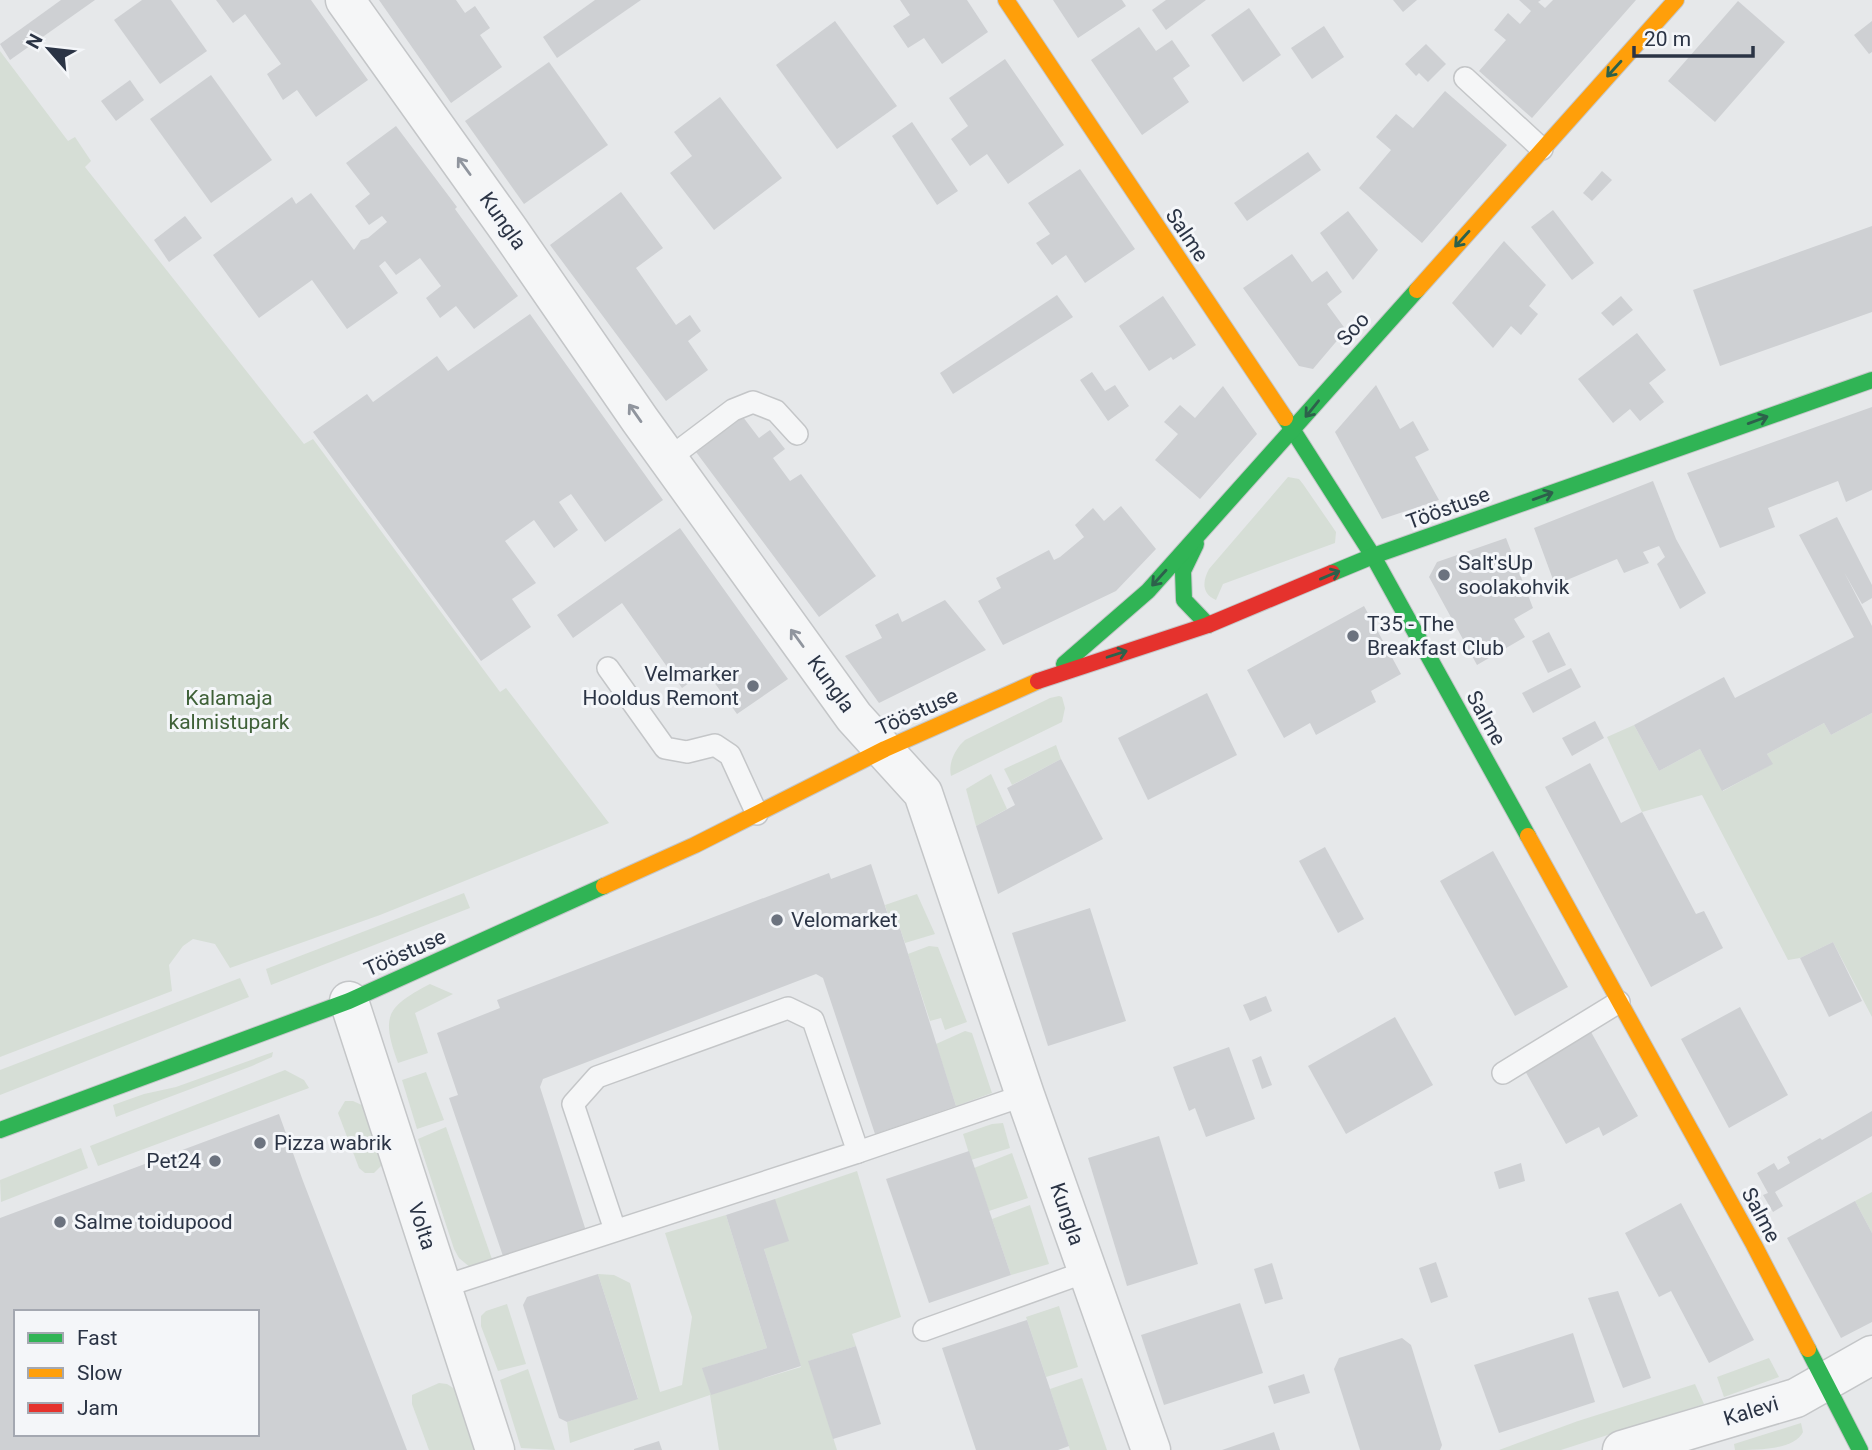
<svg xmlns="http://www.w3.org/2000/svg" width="1872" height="1450" viewBox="0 0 1872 1450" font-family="Roboto,sans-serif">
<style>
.green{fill:#d6ded6}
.building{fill:#ced0d3;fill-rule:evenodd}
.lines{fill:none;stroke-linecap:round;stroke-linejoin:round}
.lane-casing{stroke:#c4c6c8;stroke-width:24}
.street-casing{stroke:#c4c6c8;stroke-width:41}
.fast-casing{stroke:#c4c6c8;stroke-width:18}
.slow-casing{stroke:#c4c6c8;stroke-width:18}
.jam-casing{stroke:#c4c6c8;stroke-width:18}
.lane{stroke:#f5f6f7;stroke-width:21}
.street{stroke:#f5f6f7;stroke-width:38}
.fast{stroke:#30b455;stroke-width:16}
.slow{stroke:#ff9f0a;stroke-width:16}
.jam{stroke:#e5322d;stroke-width:16}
.oneway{stroke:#2d614b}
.oneway2{stroke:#90959e}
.poi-dot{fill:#6c737f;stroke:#f4f6f9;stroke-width:2.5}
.labels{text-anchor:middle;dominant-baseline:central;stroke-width:6;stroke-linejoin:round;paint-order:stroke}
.street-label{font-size:21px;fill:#2b3445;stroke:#f4f6f9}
.poi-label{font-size:21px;fill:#2b3445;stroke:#f4f6f9;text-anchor:start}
.park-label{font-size:21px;fill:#3f6138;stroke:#f4f6f9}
</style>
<rect width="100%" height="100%" fill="#e6e8ea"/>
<!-- green -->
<g class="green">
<path d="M 0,51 L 68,141 L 75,137 L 91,161 L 85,167 L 304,444 L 313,439 L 500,692 L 506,688 L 609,823 L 380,915 L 230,968 L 215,944 L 193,939 L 183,946 L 169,965 L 172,991 L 0,1057 Z"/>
<path d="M 1288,477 L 1299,479 L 1303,484 L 1336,532 L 1335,543 L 1223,584 L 1216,600 C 1202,594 1202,582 1209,569 Z"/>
<path d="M 1059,696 L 1062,697 L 1065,708 L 1062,722 L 951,776 C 948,763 955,749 965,740 L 1050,698 Z"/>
<path d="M 1872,713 L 1872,1017 L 1833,942 L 1800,958 L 1788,960 L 1702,795 L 1642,812 L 1607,737 L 1634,725 L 1659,771 L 1700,749 L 1723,791 L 1772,764 L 1767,754 L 1824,723 L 1831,735 Z"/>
<path d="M 1056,745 L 1061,759 L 1012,785 L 1004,769 Z"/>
<path d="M 991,774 L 1007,809 L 976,826 L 966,789 Z"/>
<path d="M 464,893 L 470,908 L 271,985 L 266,969 Z"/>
<path d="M 917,894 L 935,934 L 905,943 L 899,925 L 892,927 L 885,905 Z"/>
<path d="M 929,946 L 938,947 L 967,1022 L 945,1030 L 941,1018 L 930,1021 L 908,954 Z"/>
<path d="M 240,978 L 249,997 L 0,1095 L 0,1070 Z"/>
<path d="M 430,984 L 453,994 L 415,1013 L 428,1053 L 398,1063 C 381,1016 386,1007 430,984 Z"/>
<path d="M 965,1031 L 972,1033 L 992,1093 L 956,1106 L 936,1044 Z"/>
<path d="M 273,1052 L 272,1057 L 252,1066 L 116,1117 L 113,1105 L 144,1094 L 176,1087 Z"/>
<path d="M 285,1070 L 304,1080 L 309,1088 L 98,1166 L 90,1146 Z"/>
<path d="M 426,1072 L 444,1120 L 417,1129 L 402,1080 Z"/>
<path d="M 345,1101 L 353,1101 L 364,1106 L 381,1159 L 382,1165 L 374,1173 L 365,1173 L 359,1168 L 338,1113 Z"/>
<path d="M 1003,1123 L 1010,1148 L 971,1160 L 963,1134 L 992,1124 Z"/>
<path d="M 446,1127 L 493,1262 L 471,1268 L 459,1258 L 454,1249 L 418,1139 Z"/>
<path d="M 81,1148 L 88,1168 L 1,1202 L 0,1180 Z"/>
<path d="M 1012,1153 L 1028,1198 L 989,1211 L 974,1168 Z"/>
<path d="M 857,1171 L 901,1317 L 852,1334 L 856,1346 L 809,1361 L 837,1450 L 719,1450 L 710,1395 L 570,1443 L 567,1422 L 638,1398 L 598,1274 L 614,1275 L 630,1283 L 660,1392 L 682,1385 L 692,1317 L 665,1233 L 726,1215 L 767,1348 L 703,1368 L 711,1394 L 801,1367 L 764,1249 L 775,1199 Z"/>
<path d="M 1872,1192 L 1872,1233 L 1855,1201 Z"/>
<path d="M 1030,1205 L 1049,1264 L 1011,1275 L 992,1219 Z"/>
<path d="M 507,1304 L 526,1364 L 498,1371 L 481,1326 L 481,1316 L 486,1311 Z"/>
<path d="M 1059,1306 L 1078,1367 L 1046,1377 L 1026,1317 Z"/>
<path d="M 1769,1358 L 1779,1377 L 1724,1397 L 1717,1377 Z"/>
<path d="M 528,1369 L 555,1450 L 521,1448 L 500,1380 Z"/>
<path d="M 1082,1378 L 1107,1450 L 1070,1450 L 1050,1389 Z"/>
<path d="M 439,1383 L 447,1384 L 458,1391 L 477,1450 L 429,1450 L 412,1404 L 412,1395 Z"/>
<path d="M 1695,1384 L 1704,1404 L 1561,1450 L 1499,1450 L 1578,1421 Z"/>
<path d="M 1801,1423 L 1803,1432 C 1795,1450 1755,1450 1735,1450 L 1734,1444 Z"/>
</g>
<!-- building -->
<g class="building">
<path d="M 61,0 L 95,0 L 10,60 L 0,44 Z"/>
<path d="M 142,0 L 171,0 L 207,51 L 160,84 L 114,20 Z"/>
<path d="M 216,0 L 311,0 L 368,80 L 316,117 L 297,90 L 283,100 L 267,74 L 281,64 L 245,14 L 233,23 Z"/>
<path d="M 379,0 L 456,0 L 465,13 L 475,6 L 490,28 L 480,35 L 502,67 L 451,103 Z"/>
<path d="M 595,0 L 641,0 L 557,58 L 543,37 Z"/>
<path d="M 900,0 L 967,0 L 988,32 L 942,64 L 924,38 L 908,48 L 893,26 L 910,15 Z"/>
<path d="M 1053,0 L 1122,0 L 1126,6 L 1078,38 Z"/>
<path d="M 1166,0 L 1206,0 L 1166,30 L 1152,10 Z"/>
<path d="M 1393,0 L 1417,0 L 1403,12 Z"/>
<path d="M 1519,0 L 1541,0 L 1538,2 L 1545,8 L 1553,0 L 1636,0 L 1532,118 L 1479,71 L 1506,40 L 1494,30 L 1508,13 L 1520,24 L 1531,11 Z"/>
<path d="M 1738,1 L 1785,42 L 1715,122 L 1668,81 Z"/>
<path d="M 1249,8 L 1281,55 L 1243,82 L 1211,35 Z"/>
<path d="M 835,21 L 897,106 L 837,149 L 776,65 Z"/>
<path d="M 1872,21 L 1872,52 L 1869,54 L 1854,35 Z"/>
<path d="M 1324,26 L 1344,57 L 1312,79 L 1291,48 Z"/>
<path d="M 1139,27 L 1156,51 L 1172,40 L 1190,66 L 1173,78 L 1189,102 L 1142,135 L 1091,60 Z"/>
<path d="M 1426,44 L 1446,64 L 1428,82 L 1419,73 L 1416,76 L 1405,64 Z"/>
<path d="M 1005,59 L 1064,145 L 1008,184 L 987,154 L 970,166 L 951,139 L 968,126 L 949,98 Z"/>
<path d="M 549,62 L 608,145 L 524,204 L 465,121 Z"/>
<path d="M 211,75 L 272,160 L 211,203 L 150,119 Z"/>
<path d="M 130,80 L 144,100 L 116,121 L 101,101 Z"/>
<path d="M 1445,91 L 1507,145 L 1422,243 L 1359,188 L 1391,150 L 1376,137 L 1396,114 L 1413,128 Z"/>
<path d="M 720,97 L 782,178 L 714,230 L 670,173 L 692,156 L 674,132 Z"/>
<path d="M 912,122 L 958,191 L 937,205 L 892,136 Z"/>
<path d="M 396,126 L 457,207 L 455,209 L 518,296 L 474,329 L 456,306 L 440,318 L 426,298 L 441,286 L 420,258 L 396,275 L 385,261 L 379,266 L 398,293 L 347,329 L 312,280 L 259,318 L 213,255 L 292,197 L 296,204 L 311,193 L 354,250 L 361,240 L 368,238 L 387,222 L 382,216 L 369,225 L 355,206 L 370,194 L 346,163 Z"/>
<path d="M 1308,152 L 1321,170 L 1247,221 L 1234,203 Z"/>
<path d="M 1080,169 L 1135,249 L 1085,283 L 1066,255 L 1052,265 L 1036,243 L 1050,234 L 1028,203 Z"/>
<path d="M 1602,171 L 1612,180 L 1592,201 L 1583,193 Z"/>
<path d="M 621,192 L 663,248 L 636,268 L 676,325 L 690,315 L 701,331 L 688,341 L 708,370 L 666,401 L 550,245 Z"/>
<path d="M 1553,210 L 1594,263 L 1572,280 L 1531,227 Z"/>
<path d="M 1348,211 L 1378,250 L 1353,280 L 1320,233 Z"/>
<path d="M 185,216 L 202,238 L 169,262 L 154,240 Z"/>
<path d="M 1872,226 L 1872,312 L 1720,366 L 1693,290 Z"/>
<path d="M 1504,241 L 1546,285 L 1529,306 L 1538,314 L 1521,335 L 1511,326 L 1493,348 L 1452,303 Z"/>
<path d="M 1292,254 L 1312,282 L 1327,271 L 1342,292 L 1327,304 L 1346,330 L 1313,369 L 1299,366 L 1243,288 Z"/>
<path d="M 1057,295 L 1073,317 L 953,394 L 940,373 Z"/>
<path d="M 1163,296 L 1196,345 L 1173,360 L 1171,357 L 1149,371 L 1119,326 Z"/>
<path d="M 1621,296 L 1633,310 L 1613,326 L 1601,313 Z"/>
<path d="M 530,314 L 663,500 L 605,542 L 571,494 L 559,502 L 578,530 L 554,548 L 534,520 L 505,541 L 536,583 L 512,599 L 531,627 L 481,661 L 313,432 L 367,394 L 373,402 L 437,356 L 448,371 Z"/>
<path d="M 1637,333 L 1666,370 L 1649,383 L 1664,402 L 1640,421 L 1630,409 L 1613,423 L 1578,379 Z"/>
<path d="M 1092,372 L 1105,391 L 1115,385 L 1129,406 L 1108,421 L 1080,380 Z"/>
<path d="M 1376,385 L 1400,429 L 1413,421 L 1429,450 L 1415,457 L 1439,500 L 1382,519 L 1335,432 Z"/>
<path d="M 1223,386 L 1257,434 L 1200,499 L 1155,460 L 1178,434 L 1164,422 L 1180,405 L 1195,418 Z"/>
<path d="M 1872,407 L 1872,490 L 1846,502 L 1838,481 L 1768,508 L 1775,527 L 1720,548 L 1687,473 Z"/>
<path d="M 743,417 L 759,438 L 770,430 L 785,449 L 773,458 L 790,481 L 801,474 L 876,576 L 819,617 L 696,452 Z"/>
<path d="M 1653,481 L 1676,539 L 1706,593 L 1680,609 L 1657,564 L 1665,557 L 1659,546 L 1643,552 L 1649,563 L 1624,573 L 1617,559 L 1555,585 L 1534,528 Z"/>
<path d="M 1121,506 L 1156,549 L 1116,591 L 1003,645 L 978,601 L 1001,588 L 996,578 L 1049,550 L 1054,560 L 1060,557 L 1084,537 L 1075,525 L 1093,508 L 1104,521 Z"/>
<path d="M 1837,517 L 1872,585 L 1872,598 L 1862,604 L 1844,572 L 1872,626 L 1872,713 L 1831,735 L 1824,723 L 1767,754 L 1773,764 L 1722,791 L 1700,749 L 1659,771 L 1634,725 L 1724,677 L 1735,698 L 1854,637 L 1799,535 Z"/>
<path d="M 680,528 L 788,679 L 737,714 L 706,671 L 682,688 L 622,603 L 573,638 L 557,615 Z"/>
<path d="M 1506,538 L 1533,608 L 1514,619 L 1525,637 L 1477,665 L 1429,577 L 1437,562 Z"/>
<path d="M 945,600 L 986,650 L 879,703 L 845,656 L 882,638 L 875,625 L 898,613 L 902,622 Z"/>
<path d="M 1364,606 L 1401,674 L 1371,691 L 1376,702 L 1316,735 L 1310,723 L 1284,738 L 1247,670 Z"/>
<path d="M 1549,632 L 1566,665 L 1548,673 L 1532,641 Z"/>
<path d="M 1571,668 L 1581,687 L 1533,713 L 1522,693 Z"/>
<path d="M 1207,693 L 1237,755 L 1148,800 L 1118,738 Z"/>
<path d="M 1595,721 L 1604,738 L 1572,756 L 1562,738 Z"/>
<path d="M 1061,759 L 1103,839 L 998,894 L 976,826 L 1015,805 L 1007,788 Z"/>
<path d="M 1590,763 L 1621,823 L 1642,812 L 1696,914 L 1704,911 L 1723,948 L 1651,987 L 1545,787 Z"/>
<path d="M 1325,847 L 1364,919 L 1338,933 L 1299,861 Z"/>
<path d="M 1493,851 L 1568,987 L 1515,1016 L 1440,881 Z"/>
<path d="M 871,864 L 892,927 L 899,925 L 956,1106 L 875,1134 L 823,978 L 816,974 L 543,1079 L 540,1087 L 586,1231 L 504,1259 L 449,1098 L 458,1095 L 437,1033 L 500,1008 L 497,1000 L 829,873 L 831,879 Z"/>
<path d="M 1090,908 L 1126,1021 L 1048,1046 L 1012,933 Z"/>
<path d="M 1833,942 L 1862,1001 L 1829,1017 L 1800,958 Z"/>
<path d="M 1266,996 L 1272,1011 L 1250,1021 L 1243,1005 Z"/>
<path d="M 1740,1007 L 1788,1095 L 1729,1128 L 1681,1039 Z"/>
<path d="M 1395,1017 L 1433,1085 L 1346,1134 L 1308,1066 Z"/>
<path d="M 1591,1032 L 1638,1116 L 1603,1136 L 1599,1127 L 1566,1144 L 1524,1069 Z"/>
<path d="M 1229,1047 L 1255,1119 L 1206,1137 L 1195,1108 L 1189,1111 L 1173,1067 Z"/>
<path d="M 1261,1056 L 1272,1085 L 1262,1089 L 1252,1060 Z"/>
<path d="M 1872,1111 L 1872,1136 L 1775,1192 L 1783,1206 L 1773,1212 L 1763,1195 L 1768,1193 L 1757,1173 L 1774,1163 L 1778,1170 L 1790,1163 L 1787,1157 L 1820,1138 L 1822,1140 Z"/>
<path d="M 279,1114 L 303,1181 L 407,1450 L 0,1450 L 0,1218 ZM 16,1312 L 257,1312 L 257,1434 L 16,1434 Z"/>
<path d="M 1159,1136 L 1198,1264 L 1127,1286 L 1088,1158 Z"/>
<path d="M 969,1151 L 1011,1275 L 929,1303 L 886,1179 Z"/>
<path d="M 1521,1163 L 1525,1181 L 1499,1189 L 1494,1172 Z"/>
<path d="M 775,1199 L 789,1241 L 764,1249 L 801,1366 L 711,1395 L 702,1368 L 767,1348 L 726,1215 Z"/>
<path d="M 1855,1201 L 1872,1233 L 1872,1322 L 1841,1338 L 1787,1238 Z"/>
<path d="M 1681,1203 L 1754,1340 L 1709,1363 L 1671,1291 L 1659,1297 L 1625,1233 Z"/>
<path d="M 1436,1262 L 1448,1297 L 1431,1303 L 1419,1268 Z"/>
<path d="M 1272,1263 L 1283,1299 L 1265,1304 L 1254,1269 Z"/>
<path d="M 598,1274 L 638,1399 L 567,1422 L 559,1418 L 523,1305 L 527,1297 Z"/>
<path d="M 1618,1291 L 1651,1378 L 1623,1388 L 1588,1298 Z"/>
<path d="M 1240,1303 L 1263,1373 L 1164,1405 L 1141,1335 Z"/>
<path d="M 1027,1320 L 1069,1446 L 1058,1450 L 976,1450 L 942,1348 Z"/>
<path d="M 1573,1333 L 1595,1402 L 1499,1433 L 1474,1365 Z"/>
<path d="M 1402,1338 L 1411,1345 L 1442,1445 L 1440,1450 L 1360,1450 L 1334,1369 L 1339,1358 Z"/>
<path d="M 856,1346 L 881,1424 L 833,1439 L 808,1361 Z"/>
<path d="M 1304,1374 L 1310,1393 L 1274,1404 L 1268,1386 Z"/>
<path d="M 1274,1432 L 1280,1450 L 1222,1450 Z"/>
<path d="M 659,1441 L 662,1450 L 634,1450 L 634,1449 Z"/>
</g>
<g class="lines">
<!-- lane casing -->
<g class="lane-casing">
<g id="lane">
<path d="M 1465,78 L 1542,149"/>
<path d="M 668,459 L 733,410 L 753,402 L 776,411 L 797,434"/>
<path d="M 608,668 L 665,748 L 687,752 L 715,745 L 730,755 L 757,814"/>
<path d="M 1503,1073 L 1619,1002"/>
<path d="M 858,1152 L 1025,1095"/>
<path d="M 442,1287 L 858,1152 L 813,1020 L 788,1008 L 597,1077 L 573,1104 L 615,1230"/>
<path d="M 924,1330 L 1088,1271"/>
</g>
</g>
<!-- street casing -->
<g class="street-casing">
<g id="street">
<path d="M 345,0 L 509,230 L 640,420 L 854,717 L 923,793 L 1025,1095 L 1151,1450"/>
<path d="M 349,1001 L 495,1450"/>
<path d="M 1622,1450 L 1796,1398 L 1872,1355"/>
</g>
</g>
<!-- fast casing -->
<g class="fast-casing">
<g id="fast">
<path d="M 1285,418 L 1373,556 L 1528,836"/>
<path d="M 1196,544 L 1183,571 L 1184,600 L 1208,625"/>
<path d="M 1332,573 L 1373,556 L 1872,380"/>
<path d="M 1064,664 L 1148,591 L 1417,290"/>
<path d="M 0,1130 L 349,1001 L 604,886"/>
<path d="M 1808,1349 L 1860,1450"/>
</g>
</g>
<!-- slow casing -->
<g class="slow-casing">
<g id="slow">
<path d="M 1006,0 L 1285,418"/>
<path d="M 1417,290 L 1676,0"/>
<path d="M 1528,836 L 1754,1245 L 1808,1349"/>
<path d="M 604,886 L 695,845 L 885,749 L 1038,681"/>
</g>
</g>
<!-- jam casing -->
<g class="jam-casing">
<path id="jam" d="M 1038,681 L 1208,625 L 1332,573"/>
</g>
<!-- lane -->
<use href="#lane" class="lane"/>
<!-- street -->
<use href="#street" class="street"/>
<!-- fast -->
<use href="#fast" class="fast"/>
<!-- slow -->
<use href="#slow" class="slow"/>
<!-- jam -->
<use href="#jam" class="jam"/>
</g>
<!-- one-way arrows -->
<defs><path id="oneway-shaft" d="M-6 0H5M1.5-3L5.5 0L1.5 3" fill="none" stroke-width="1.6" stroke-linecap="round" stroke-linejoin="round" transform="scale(1.75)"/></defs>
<g class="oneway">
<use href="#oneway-shaft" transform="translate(1614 69) rotate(132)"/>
<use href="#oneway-shaft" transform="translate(1462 239) rotate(132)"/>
<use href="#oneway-shaft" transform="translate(1312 409) rotate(129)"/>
<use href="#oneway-shaft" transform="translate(1758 420) rotate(-20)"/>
<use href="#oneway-shaft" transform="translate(1543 496) rotate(-20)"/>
<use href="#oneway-shaft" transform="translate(1330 575) rotate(-23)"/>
<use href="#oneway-shaft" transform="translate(1159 578) rotate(132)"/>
<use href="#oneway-shaft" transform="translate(1117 654) rotate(-18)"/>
</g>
<g class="oneway2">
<use href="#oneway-shaft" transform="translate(464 166) rotate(-126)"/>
<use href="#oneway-shaft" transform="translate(635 413) rotate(-125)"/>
<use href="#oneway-shaft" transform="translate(797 638) rotate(-126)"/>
</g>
<!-- markers -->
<g class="poi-dot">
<circle cx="1444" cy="575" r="7"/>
<circle cx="1353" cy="636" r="7"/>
<circle cx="753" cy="686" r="7"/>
<circle cx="777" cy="920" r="7"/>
<circle cx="260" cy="1143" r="7"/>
<circle cx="215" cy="1161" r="7"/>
<circle cx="60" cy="1222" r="7"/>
</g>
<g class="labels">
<!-- street labels -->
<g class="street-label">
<text transform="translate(503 221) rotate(55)">Kungla</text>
<text transform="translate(1187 235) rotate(56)">Salme</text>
<text transform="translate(1353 329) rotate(-48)">Soo</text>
<text transform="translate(1448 508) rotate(-20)">Tööstuse</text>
<text transform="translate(831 684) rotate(54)">Kungla</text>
<text transform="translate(917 712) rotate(-24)">Tööstuse</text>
<text transform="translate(1486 718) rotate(61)">Salme</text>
<text transform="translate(405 953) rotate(-24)">Tööstuse</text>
<text transform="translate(1067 1214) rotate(71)">Kungla</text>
<text transform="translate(1761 1215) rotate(62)">Salme</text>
<text transform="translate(422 1226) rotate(72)">Volta</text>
<text transform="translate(1751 1411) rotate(-17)">Kalevi</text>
</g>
<!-- poi labels -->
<g class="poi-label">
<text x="1458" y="563">Salt'sUp<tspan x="1458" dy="24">soolakohvik</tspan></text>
<text x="1367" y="624">T35 - The<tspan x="1367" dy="24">Breakfast Club</tspan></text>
<text x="739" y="674" text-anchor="end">Velmarker<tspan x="739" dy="24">Hooldus Remont</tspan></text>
<text x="791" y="920">Velomarket</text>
<text x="274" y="1143">Pizza wabrik</text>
<text x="201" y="1161" text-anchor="end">Pet24</text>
<text x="74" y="1222">Salme toidupood</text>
</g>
<!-- park labels -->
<g class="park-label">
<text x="229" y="698">Kalamaja<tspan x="229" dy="24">kalmistupark</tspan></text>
</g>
</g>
<!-- legend -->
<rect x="14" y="1310" width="245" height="126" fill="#f4f6f9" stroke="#a4a8b1" stroke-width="2"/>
<rect x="28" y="1333" width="35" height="10" fill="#30b455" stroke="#a4a8b1" stroke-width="2"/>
<text x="77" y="1345" font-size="21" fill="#2b3445">Fast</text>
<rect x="28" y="1368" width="35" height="10" fill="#ff9f0a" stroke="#a4a8b1" stroke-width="2"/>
<text x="77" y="1380" font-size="21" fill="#2b3445">Slow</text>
<rect x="28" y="1403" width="35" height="10" fill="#e5322d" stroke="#a4a8b1" stroke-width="2"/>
<text x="77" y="1415" font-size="21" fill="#2b3445">Jam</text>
<!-- north arrow -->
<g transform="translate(49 49) rotate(298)" stroke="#f4f6f9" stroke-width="5" paint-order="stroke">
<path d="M0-5L12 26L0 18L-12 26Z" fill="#2b3445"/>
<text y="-10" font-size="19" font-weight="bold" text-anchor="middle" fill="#2b3445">N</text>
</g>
<!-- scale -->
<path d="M1634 46v10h119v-10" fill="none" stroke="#2b3445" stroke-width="3.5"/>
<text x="1644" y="46" font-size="21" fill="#2b3445" stroke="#f4f6f9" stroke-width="5" paint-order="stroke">20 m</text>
</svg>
